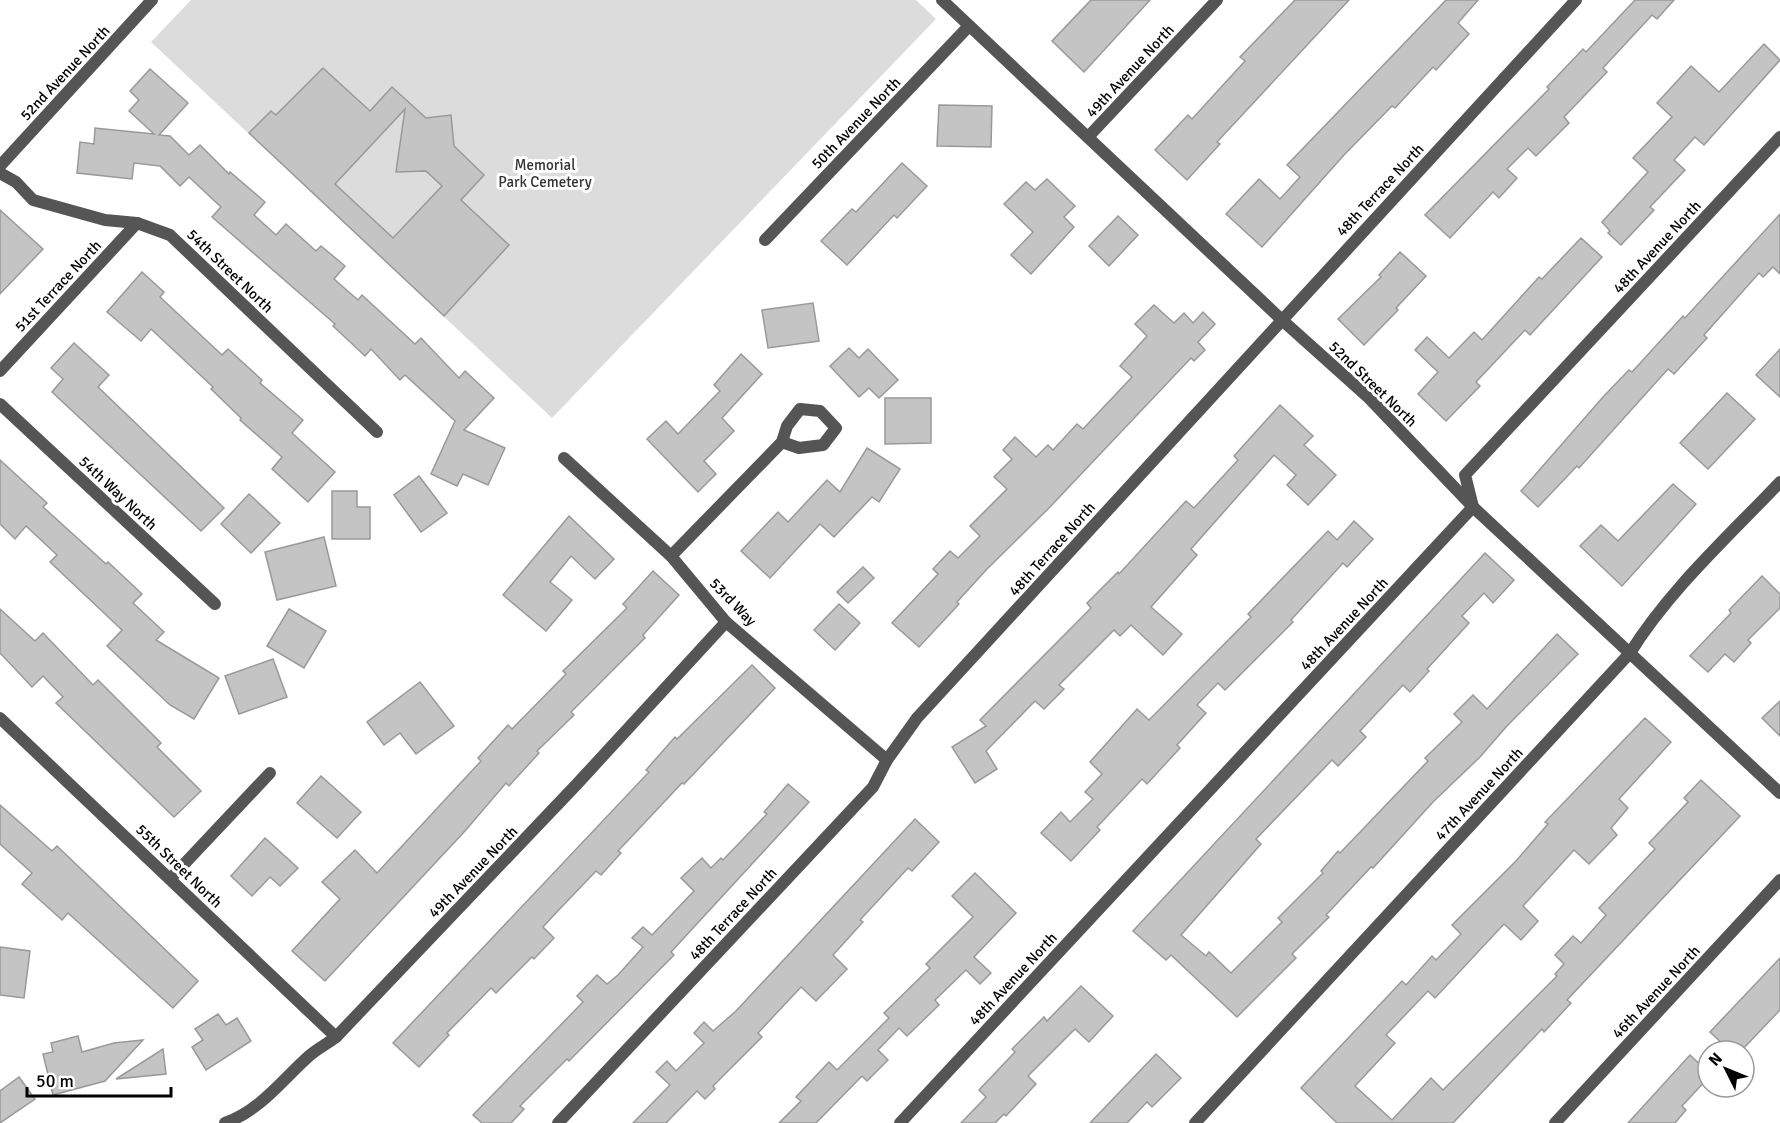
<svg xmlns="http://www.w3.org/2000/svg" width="1780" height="1123" viewBox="0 0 1780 1123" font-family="Signika,sans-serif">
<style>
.green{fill:#dcdcdc}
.building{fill:#c4c4c4;stroke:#999;stroke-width:1.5;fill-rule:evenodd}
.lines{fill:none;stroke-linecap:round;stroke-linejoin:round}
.minor{stroke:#555;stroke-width:12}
.tertiary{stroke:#555;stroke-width:12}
.labels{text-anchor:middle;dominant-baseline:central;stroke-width:6;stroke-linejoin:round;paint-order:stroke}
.street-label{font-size:15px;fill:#000;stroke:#fff}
.park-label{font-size:15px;fill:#333;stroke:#fff}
</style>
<rect width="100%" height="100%" fill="#fff"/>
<!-- green -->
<path class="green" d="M 191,0 L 916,0 L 936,19 L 552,418 L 151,42 Z"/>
<!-- building -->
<g class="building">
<path d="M 1091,0 L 1150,0 L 1084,72 L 1052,41 Z"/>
<path d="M 1295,0 L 1349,0 L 1217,142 L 1220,144 L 1187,180 L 1155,150 L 1188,115 L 1192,119 L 1245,61 L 1240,57 Z"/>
<path d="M 1446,0 L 1478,0 L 1458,23 L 1469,34 L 1436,70 L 1433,67 L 1395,108 L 1392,106 L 1344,155 L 1262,247 L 1226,214 L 1259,179 L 1280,199 L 1300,177 L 1287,165 Z"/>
<path d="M 1635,0 L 1674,0 L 1657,19 L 1652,15 L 1603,68 L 1607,72 L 1564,117 L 1569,123 L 1536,156 L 1528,148 L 1507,169 L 1517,178 L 1499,198 L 1493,192 L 1450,238 L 1425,215 L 1549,89 L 1547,87 L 1583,49 L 1586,52 Z"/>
<path d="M 1764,44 L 1780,60 L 1704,145 L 1695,137 L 1674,160 L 1685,170 L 1650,207 L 1654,210 L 1621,245 L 1608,233 L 1610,231 L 1602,222 L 1648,172 L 1633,158 L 1672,117 L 1657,103 L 1691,66 L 1719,92 Z"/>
<path d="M 323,68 L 370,111 L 392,87 L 426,118 L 451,115 L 454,146 L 484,175 L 461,200 L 509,245 L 444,316 L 249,133 L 271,111 L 276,115 ZM 405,109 L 396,172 L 426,171 L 442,186 L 393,238 L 335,184 Z"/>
<path d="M 150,69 L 188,103 L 159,135 L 170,136 L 189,155 L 200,145 L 229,174 L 230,172 L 265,202 L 254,215 L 276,235 L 286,224 L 316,251 L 321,246 L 345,266 L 334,279 L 358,300 L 362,295 L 415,344 L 421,338 L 459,378 L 465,371 L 494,398 L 464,430 L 505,448 L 488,485 L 463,474 L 457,486 L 431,474 L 455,421 L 405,375 L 400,380 L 371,349 L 365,356 L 333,326 L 335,324 L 212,217 L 221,207 L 189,177 L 180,186 L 160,166 L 134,163 L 132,179 L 77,173 L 80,142 L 94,144 L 95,128 L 154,134 L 129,111 L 139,100 L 130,91 Z"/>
<path d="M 939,105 L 992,106 L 991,147 L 937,146 Z"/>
<path d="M 902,163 L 927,186 L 897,218 L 894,215 L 847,265 L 821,241 L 852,209 L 856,212 Z"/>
<path d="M 1047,179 L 1075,206 L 1064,217 L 1074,227 L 1031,274 L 1011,255 L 1033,232 L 1004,204 L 1026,182 L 1035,190 Z"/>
<path d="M 0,210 L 43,249 L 0,294 Z"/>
<path d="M 1780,214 L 1780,274 L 1773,267 L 1763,277 L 1759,273 L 1704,335 L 1707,338 L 1674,374 L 1668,369 L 1579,468 L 1577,466 L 1538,507 L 1521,491 L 1603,397 L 1629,370 L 1632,372 L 1683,316 L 1685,318 Z"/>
<path d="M 1118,216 L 1138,235 L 1109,266 L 1089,246 Z"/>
<path d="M 1581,238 L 1602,257 L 1530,335 L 1525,330 L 1476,382 L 1480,386 L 1446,421 L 1418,394 L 1438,372 L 1415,350 L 1427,337 L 1449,358 L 1474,332 L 1482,340 L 1539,277 L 1542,279 Z"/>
<path d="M 1400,252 L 1426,276 L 1396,308 L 1398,310 L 1364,345 L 1338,319 L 1381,277 L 1379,275 Z"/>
<path d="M 142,272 L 164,292 L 160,297 L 222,355 L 228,349 L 262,380 L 260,383 L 303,420 L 292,433 L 335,472 L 308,502 L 272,469 L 282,457 L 240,420 L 241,418 L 211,389 L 213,387 L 151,329 L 141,341 L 107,312 Z"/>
<path d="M 813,303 L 819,341 L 768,348 L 762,310 Z"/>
<path d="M 1154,305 L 1174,323 L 1184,313 L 1193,323 L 1203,312 L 1215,324 L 1198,342 L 1205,350 L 1194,361 L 1191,358 L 1049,508 L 987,569 L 957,602 L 959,604 L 919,647 L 892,623 L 938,574 L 933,569 L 950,551 L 958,558 L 980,536 L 970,526 L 1007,489 L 994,477 L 1012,459 L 1003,450 L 1015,437 L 1036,457 L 1048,445 L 1053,450 L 1077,424 L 1083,429 L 1132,377 L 1120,366 L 1147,336 L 1135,324 Z"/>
<path d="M 74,343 L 109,375 L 98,387 L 224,508 L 201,531 L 52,392 L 63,379 L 51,368 Z"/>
<path d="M 849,348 L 859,358 L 868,349 L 898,380 L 879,398 L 869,388 L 859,397 L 830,366 Z"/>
<path d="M 1780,349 L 1780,397 L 1756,375 Z"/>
<path d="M 741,354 L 762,374 L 722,418 L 734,431 L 704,461 L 716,474 L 698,492 L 647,439 L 666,421 L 678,434 L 720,391 L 714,385 Z"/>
<path d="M 1727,393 L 1755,419 L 1708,469 L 1680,443 Z"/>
<path d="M 885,398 L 931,398 L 931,443 L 885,444 Z"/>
<path d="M 1280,405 L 1313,436 L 1304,445 L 1336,475 L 1308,505 L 1287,485 L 1296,475 L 1274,455 L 1191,549 L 1197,555 L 1151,607 L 1182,634 L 1163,655 L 1131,625 L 1120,636 L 1114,630 L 1059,685 L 1064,689 L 1044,709 L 1035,701 L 986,751 L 997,769 L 975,783 L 952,747 L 986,726 L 980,720 L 1091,608 L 1087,603 L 1118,572 L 1119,574 L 1186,501 L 1194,508 L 1238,460 L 1234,456 Z"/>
<path d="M 867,448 L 900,469 L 879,502 L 872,497 L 834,537 L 820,524 L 770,578 L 741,551 L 778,512 L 788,522 L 827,480 L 840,492 Z"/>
<path d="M 0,460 L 47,503 L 43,507 L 106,564 L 108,562 L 142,594 L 133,603 L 164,632 L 156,640 L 219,678 L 194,719 L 170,705 L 107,646 L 122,630 L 50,562 L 57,555 L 26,526 L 15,539 L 0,524 Z"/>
<path d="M 419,476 L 447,513 L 421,532 L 394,495 Z"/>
<path d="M 1673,484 L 1696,504 L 1622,586 L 1580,546 L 1601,525 L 1618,541 Z"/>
<path d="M 332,491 L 357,491 L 357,507 L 370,507 L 370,539 L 332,539 Z"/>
<path d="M 249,494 L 280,523 L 251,553 L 221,524 Z"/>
<path d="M 569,516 L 614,559 L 595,579 L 571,556 L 550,582 L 572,600 L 546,631 L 503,595 Z"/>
<path d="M 1354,521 L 1373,539 L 1347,567 L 1343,563 L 1291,620 L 1293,622 L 1225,690 L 1218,683 L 1197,705 L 1206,713 L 1177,745 L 1180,748 L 1147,784 L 1142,779 L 1097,827 L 1100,830 L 1071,861 L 1041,833 L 1061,812 L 1070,822 L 1093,799 L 1085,792 L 1102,774 L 1090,762 L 1137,709 L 1149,720 L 1251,617 L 1248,614 L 1328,531 L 1337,540 Z"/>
<path d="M 324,537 L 336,586 L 277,600 L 265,552 Z"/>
<path d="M 1485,553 L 1514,580 L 1493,603 L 1484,593 L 1462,616 L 1469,623 L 1427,669 L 1429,671 L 1410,692 L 1403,685 L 1360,731 L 1366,737 L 1338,766 L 1332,760 L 1256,839 L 1261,844 L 1181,935 L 1206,956 L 1209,952 L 1231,973 L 1282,922 L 1278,918 L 1323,873 L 1321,871 L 1338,851 L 1340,853 L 1428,761 L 1425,758 L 1462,722 L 1454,714 L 1473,695 L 1487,709 L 1557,634 L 1578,654 L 1506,727 L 1480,757 L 1433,802 L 1373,868 L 1371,867 L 1326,915 L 1329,917 L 1292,954 L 1296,958 L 1237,1017 L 1171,955 L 1166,960 L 1133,931 Z"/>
<path d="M 863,567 L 874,578 L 848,603 L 837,592 Z"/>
<path d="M 653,571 L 679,595 L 643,635 L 645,638 L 571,712 L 574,715 L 537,751 L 539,753 L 509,786 L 506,783 L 465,831 L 325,981 L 292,951 L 340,899 L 322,882 L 355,850 L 377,873 L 481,761 L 478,758 L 508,725 L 512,729 L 566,674 L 563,671 L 627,608 L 623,604 Z"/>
<path d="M 1762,576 L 1780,594 L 1780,608 L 1748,640 L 1751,643 L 1734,662 L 1725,654 L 1708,672 L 1690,656 L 1731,613 L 1729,610 Z"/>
<path d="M 839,604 L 860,623 L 835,650 L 814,630 Z"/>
<path d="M 0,609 L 35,641 L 43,633 L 93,685 L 98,680 L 161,743 L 157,747 L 201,791 L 174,817 L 56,703 L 63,697 L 43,676 L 32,687 L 0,653 Z"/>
<path d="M 289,609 L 326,631 L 304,668 L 267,646 Z"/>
<path d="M 273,659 L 287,697 L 239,714 L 225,676 Z"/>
<path d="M 752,665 L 775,688 L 684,784 L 682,783 L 618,851 L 621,853 L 601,875 L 596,871 L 553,916 L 543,927 L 554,938 L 534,959 L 532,957 L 496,993 L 491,988 L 447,1033 L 449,1035 L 419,1067 L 393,1043 L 649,772 L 646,770 L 675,737 L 677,739 Z"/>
<path d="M 420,682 L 454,726 L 416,754 L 400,733 L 384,745 L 367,722 Z"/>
<path d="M 1780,701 L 1780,736 L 1762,718 Z"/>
<path d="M 1645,718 L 1671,742 L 1619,799 L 1628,808 L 1611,828 L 1617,835 L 1589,864 L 1574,850 L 1523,906 L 1538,921 L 1521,940 L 1504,924 L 1435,998 L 1428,991 L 1386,1035 L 1395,1043 L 1355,1086 L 1392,1120 L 1431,1078 L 1443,1090 L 1557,976 L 1555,974 L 1564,964 L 1555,955 L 1573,936 L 1581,943 L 1606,915 L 1599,908 L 1655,849 L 1649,843 L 1688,802 L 1684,798 L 1701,780 L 1740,816 L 1567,1000 L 1571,1003 L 1544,1032 L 1542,1029 L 1453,1123 L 1337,1123 L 1301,1088 L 1402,981 L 1406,985 L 1432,956 L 1436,960 L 1461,934 L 1452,925 L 1516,861 L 1548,824 L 1545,822 Z"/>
<path d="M 321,776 L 361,812 L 337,838 L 297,803 Z"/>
<path d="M 788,784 L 809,802 L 671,952 L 674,955 L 569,1061 L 567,1059 L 520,1106 L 524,1109 L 511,1123 L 482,1123 L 473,1115 L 583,1002 L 577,996 L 597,975 L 607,984 L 618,975 L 643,947 L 632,938 L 643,927 L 652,935 L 694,891 L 681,878 L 702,858 L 711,868 L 721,858 L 723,860 L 767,814 L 764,812 Z"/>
<path d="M 0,805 L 52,851 L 57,846 L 198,981 L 173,1008 L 68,913 L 62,920 L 22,884 L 32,873 L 0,844 Z"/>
<path d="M 915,819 L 939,842 L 912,871 L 908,868 L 860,920 L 863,922 L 833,955 L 847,969 L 816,1001 L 801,987 L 758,1033 L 762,1037 L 713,1086 L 715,1089 L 705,1099 L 697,1091 L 666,1123 L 633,1123 L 670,1085 L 656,1072 L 667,1061 L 676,1071 L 704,1043 L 694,1033 L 704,1022 L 713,1031 L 736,1011 Z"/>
<path d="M 265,838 L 298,868 L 280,886 L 270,877 L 252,896 L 231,876 Z"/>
<path d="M 975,873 L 1016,913 L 974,957 L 991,973 L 980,984 L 966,970 L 935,1000 L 939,1005 L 907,1036 L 899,1028 L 878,1050 L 888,1060 L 867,1081 L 862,1076 L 816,1123 L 779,1123 L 801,1101 L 796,1097 L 829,1062 L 837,1070 L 889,1018 L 884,1013 L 930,968 L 926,964 L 973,917 L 952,896 Z"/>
<path d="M 0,947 L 30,951 L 24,998 L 0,995 Z"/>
<path d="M 1780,958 L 1780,1010 L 1741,1051 L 1730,1051 L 1710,1032 Z"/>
<path d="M 1081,986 L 1113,1016 L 1089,1042 L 1075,1029 L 1028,1076 L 1036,1084 L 1006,1116 L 1004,1114 L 995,1123 L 961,1123 L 986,1097 L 979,1090 L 1015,1052 L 1012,1049 L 1044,1017 L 1047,1021 Z"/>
<path d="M 218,1014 L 226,1025 L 237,1018 L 251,1041 L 206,1070 L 192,1047 L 203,1040 L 195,1029 Z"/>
<path d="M 78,1036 L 82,1052 L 114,1043 L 143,1040 L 105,1081 L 53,1095 L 43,1054 L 53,1052 L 51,1043 Z"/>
<path d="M 163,1049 L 166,1074 L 116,1079 Z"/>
<path d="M 1156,1054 L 1181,1078 L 1152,1107 L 1147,1102 L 1127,1123 L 1090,1123 Z"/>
<path d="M 1690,1055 L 1708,1072 L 1708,1078 L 1682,1106 L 1686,1110 L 1675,1123 L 1628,1123 Z"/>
<path d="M 19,1077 L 35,1099 L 0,1123 L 0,1091 Z"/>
</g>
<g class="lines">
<!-- minor -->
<g class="minor">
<path d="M 942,0 L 1282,320 L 1369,398 L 1473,507 L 1780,793"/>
<path d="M 1089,136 L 1217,0"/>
<path d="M 0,166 L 152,0"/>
<path d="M 0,173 L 16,182 L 33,200 L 105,220 L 137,223 L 170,235 L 377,432"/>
<path d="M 765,240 L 969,26"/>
<path d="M 0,371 L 137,223"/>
<path d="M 0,404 L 215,604"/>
<path d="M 564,458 L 671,556 L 726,622 L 887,760"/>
<path d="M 671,556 L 782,442 L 787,426 L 800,409 L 820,411 L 836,428 L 823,445 L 799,448 L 782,442"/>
<path d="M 0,718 L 336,1037"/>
<path d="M 171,878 L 270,773"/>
<path d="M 225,1123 C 261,1110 282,1080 309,1056 C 317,1049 327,1044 336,1037 L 577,784 L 726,622"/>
<path d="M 558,1123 L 873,787 L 887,760 L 917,718 L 1576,0"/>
<path d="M 900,1123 L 1473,507 L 1465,475 L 1780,137"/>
<path d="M 1195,1123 L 1630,653 C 1670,589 1728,537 1780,482"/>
</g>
<!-- tertiary -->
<path class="tertiary" d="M 1555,1123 L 1780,880"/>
</g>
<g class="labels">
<!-- street labels -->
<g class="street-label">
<text transform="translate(1130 71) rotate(-47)">49th Avenue North</text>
<text transform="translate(65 73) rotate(-47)">52nd Avenue North</text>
<text transform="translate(856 123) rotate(-46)">50th Avenue North</text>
<text transform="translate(1380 190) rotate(-47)">48th Terrace North</text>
<text transform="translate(1657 247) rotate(-47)">48th Avenue North</text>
<text transform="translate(230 271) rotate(44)">54th Street North</text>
<text transform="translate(58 286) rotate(-47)">51st Terrace North</text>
<text transform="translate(1373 384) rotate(44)">52nd Street North</text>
<text transform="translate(118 493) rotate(43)">54th Way North</text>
<text transform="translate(1052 549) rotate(-48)">48th Terrace North</text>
<text transform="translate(733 602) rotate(46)">53rd Way</text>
<text transform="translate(1344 624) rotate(-47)">48th Avenue North</text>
<text transform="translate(1479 794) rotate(-47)">47th Avenue North</text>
<text transform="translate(179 866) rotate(44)">55th Street North</text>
<text transform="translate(473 872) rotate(-46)">49th Avenue North</text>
<text transform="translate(733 914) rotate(-47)">48th Terrace North</text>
<text transform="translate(1013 979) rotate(-47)">48th Avenue North</text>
<text transform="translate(1656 992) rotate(-47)">46th Avenue North</text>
</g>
<!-- park labels -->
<g class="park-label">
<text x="545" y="165">Memorial<tspan x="545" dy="17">Park Cemetery</tspan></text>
</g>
</g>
<!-- north arrow -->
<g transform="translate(1726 1069) rotate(313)"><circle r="28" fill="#ffffff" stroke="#999999" stroke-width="1.5"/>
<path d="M0-4.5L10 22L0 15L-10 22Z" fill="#000000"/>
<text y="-9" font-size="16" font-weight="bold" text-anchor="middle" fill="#000000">N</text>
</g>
<!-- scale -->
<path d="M27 1087v9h144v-9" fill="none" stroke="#000000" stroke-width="3"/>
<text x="36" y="1087" font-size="18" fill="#000000" stroke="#ffffff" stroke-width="4.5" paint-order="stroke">50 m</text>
</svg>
